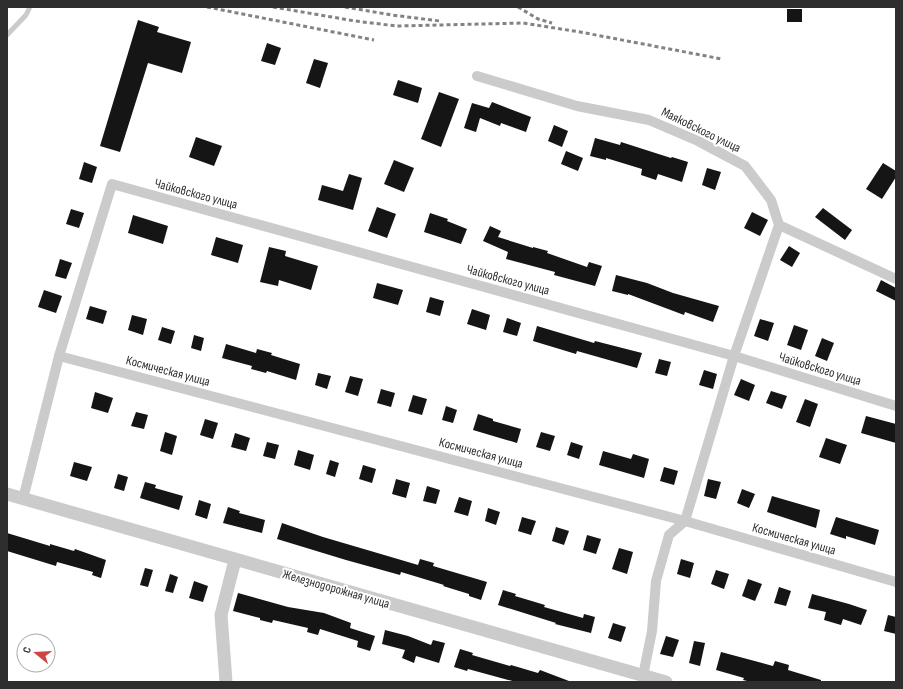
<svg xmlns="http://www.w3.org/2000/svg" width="903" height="689" viewBox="0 0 903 689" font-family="'Sofia Sans Condensed',sans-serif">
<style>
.building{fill:#151515}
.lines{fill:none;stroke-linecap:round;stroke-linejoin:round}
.service{stroke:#cbcbcb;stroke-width:5}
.minor{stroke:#cbcbcb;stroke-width:10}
.tertiary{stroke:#cbcbcb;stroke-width:13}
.rail{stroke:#838383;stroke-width:3;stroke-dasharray:4 3;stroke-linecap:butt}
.labels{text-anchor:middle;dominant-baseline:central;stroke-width:4;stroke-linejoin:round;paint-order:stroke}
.street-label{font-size:13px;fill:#2e2e2e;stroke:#fff}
</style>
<rect width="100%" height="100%" fill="#fff"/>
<!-- building -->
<g class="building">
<rect x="787" y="9" width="15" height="13"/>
<path d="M 138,20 L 159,27 L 157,32 L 191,42 L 182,73 L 148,63 L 120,152 L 100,146 Z"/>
<path d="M 267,43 L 281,48 L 275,65 L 261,61 Z"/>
<path d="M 314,59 L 328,63 L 320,88 L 306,83 Z"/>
<path d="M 398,80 L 422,88 L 418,103 L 393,95 Z"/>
<path d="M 439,92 L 459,99 L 441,147 L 421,139 Z"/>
<path d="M 492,102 L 531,117 L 526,132 L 501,123 L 500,126 L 480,118 L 476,132 L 464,128 L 472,103 L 489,108 Z"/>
<path d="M 554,125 L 568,131 L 562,147 L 548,141 Z"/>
<path d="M 196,137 L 222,146 L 214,166 L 189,157 Z"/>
<path d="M 595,138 L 620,145 L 621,142 L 671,158 L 672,157 L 688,162 L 682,182 L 658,174 L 656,180 L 641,175 L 642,169 L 606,158 L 606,160 L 590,156 Z"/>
<path d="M 566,151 L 583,158 L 578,171 L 561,164 Z"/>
<path d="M 394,160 L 414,168 L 404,192 L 384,184 Z"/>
<path d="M 84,162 L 97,167 L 92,183 L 79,179 Z"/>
<path d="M 883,163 L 896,171 L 896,177 L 882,199 L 866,189 Z"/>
<path d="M 707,168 L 721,172 L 715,190 L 702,185 Z"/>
<path d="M 349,174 L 362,178 L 353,210 L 318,200 L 322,185 L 343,191 Z"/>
<path d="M 377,207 L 396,214 L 387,238 L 368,231 Z"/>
<path d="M 823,208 L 852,230 L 845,240 L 815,217 Z"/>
<path d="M 71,209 L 84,213 L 79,228 L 66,224 Z"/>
<path d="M 752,212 L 768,220 L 760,236 L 744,228 Z"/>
<path d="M 430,213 L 448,219 L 447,221 L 467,229 L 461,244 L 424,232 Z"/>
<path d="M 133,215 L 168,226 L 163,244 L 128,233 Z"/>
<path d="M 490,226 L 501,231 L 498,237 L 533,248 L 533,247 L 548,251 L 547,253 L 587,267 L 589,262 L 602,266 L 595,286 L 554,275 L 555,272 L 506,259 L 508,252 L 483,241 Z"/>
<path d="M 216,237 L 243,245 L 238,263 L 211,255 Z"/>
<path d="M 789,246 L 800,253 L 792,267 L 780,260 Z"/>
<path d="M 269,247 L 286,251 L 285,256 L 318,266 L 311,290 L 279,280 L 278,286 L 260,282 Z"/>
<path d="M 60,259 L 72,263 L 66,279 L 55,276 Z"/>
<path d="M 616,275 L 647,283 L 673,293 L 719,306 L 713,322 L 685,312 L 684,315 L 628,294 L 628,295 L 612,291 Z"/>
<path d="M 881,280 L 896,288 L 896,301 L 876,291 Z"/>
<path d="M 377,283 L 403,290 L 398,305 L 373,298 Z"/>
<path d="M 44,290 L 62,296 L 56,313 L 38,307 Z"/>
<path d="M 430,297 L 444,301 L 440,316 L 426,312 Z"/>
<path d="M 90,306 L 107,311 L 103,324 L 86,319 Z"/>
<path d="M 472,309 L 490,315 L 486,330 L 467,324 Z"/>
<path d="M 132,315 L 147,319 L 143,335 L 128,330 Z"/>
<path d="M 507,318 L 521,323 L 517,336 L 503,332 Z"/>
<path d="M 760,319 L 774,323 L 768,341 L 754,336 Z"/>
<path d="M 794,325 L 808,330 L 801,350 L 787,345 Z"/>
<path d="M 537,326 L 594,343 L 595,341 L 642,353 L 637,368 L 577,351 L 576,354 L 533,341 Z"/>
<path d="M 162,327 L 175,331 L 171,344 L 158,340 Z"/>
<path d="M 194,335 L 204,338 L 201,351 L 191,348 Z"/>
<path d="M 822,338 L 834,343 L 827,361 L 815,356 Z"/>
<path d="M 226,344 L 256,353 L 257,349 L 272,353 L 271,355 L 300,364 L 296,380 L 267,371 L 266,373 L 251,369 L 252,366 L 222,358 Z"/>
<path d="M 659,359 L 671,362 L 667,376 L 655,373 Z"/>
<path d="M 704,370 L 717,374 L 713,389 L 699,385 Z"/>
<path d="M 318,373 L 331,376 L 327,389 L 315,385 Z"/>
<path d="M 350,376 L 363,379 L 358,396 L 345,392 Z"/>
<path d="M 741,379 L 755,385 L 749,401 L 734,395 Z"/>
<path d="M 381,389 L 395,393 L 391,407 L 377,403 Z"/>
<path d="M 771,391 L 787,396 L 782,409 L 766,403 Z"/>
<path d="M 95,392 L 113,398 L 108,413 L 91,408 Z"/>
<path d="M 413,395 L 427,399 L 422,415 L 408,411 Z"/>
<path d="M 805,399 L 818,404 L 810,427 L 796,422 Z"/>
<path d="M 446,406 L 457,410 L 453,423 L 442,420 Z"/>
<path d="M 136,412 L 148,415 L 144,429 L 131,426 Z"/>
<path d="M 478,414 L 493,419 L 493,421 L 521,429 L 517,443 L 473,430 Z"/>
<path d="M 866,416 L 896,424 L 896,443 L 861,433 Z"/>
<path d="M 205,419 L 218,423 L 213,439 L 200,435 Z"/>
<path d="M 165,432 L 177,436 L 172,455 L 160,451 Z"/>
<path d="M 541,432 L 555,436 L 550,451 L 536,447 Z"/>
<path d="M 235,433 L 250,438 L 246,451 L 231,447 Z"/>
<path d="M 826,438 L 847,445 L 840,464 L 819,457 Z"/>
<path d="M 267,442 L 279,445 L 275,459 L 263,456 Z"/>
<path d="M 571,442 L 583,446 L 579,459 L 567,455 Z"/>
<path d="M 298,450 L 314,455 L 310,470 L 294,465 Z"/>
<path d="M 603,451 L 631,459 L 633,454 L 649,459 L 644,478 L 599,465 Z"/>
<path d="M 330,460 L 339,463 L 335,477 L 326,474 Z"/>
<path d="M 74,462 L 92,467 L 87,481 L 70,476 Z"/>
<path d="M 363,465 L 376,469 L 372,483 L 359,479 Z"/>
<path d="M 664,467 L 678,471 L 674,485 L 660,481 Z"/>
<path d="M 118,474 L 128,477 L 124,491 L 114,488 Z"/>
<path d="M 396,479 L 410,483 L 406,498 L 392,494 Z"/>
<path d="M 708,479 L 721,482 L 716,499 L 704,496 Z"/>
<path d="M 145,482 L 156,485 L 155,488 L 183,496 L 179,510 L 140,498 Z"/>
<path d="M 427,486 L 440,490 L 436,504 L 423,501 Z"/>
<path d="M 742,489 L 755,494 L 749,508 L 737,503 Z"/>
<path d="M 772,496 L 820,510 L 816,528 L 767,512 Z"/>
<path d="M 459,497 L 472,501 L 468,516 L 454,512 Z"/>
<path d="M 199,500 L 211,504 L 207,519 L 195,515 Z"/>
<path d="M 228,507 L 240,511 L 239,513 L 265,520 L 262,533 L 223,523 Z"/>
<path d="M 488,508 L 500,512 L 496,525 L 485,521 Z"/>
<path d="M 522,517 L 536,521 L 531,535 L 518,531 Z"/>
<path d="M 836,517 L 879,530 L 875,545 L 846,536 L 846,539 L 830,534 Z"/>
<path d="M 282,523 L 323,537 L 391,557 L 418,565 L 420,559 L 434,563 L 433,566 L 487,582 L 481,600 L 469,596 L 469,594 L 443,586 L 444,585 L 401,572 L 400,575 L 346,560 L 277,539 Z"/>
<path d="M 556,527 L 569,531 L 564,545 L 552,541 Z"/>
<path d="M 7,533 L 50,546 L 50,544 L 74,551 L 75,549 L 106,560 L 101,578 L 92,575 L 93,572 L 57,562 L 56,566 L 7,551 Z"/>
<path d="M 587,535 L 601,539 L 596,554 L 583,550 Z"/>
<path d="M 619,548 L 633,552 L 627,574 L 612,569 Z"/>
<path d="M 681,559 L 694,563 L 690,578 L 677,574 Z"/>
<path d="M 145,568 L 153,570 L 148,587 L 140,585 Z"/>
<path d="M 716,570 L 729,574 L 724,589 L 711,584 Z"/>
<path d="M 170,574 L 178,577 L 173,593 L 165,591 Z"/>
<path d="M 748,579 L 762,584 L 755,601 L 742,596 Z"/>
<path d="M 194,581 L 208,586 L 203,602 L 189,598 Z"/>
<path d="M 779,587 L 791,591 L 786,606 L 774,603 Z"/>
<path d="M 503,590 L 516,594 L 515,596 L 545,605 L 544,607 L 583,618 L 584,614 L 595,617 L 591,633 L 555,624 L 556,623 L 498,605 Z"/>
<path d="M 238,593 L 288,607 L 324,613 L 351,623 L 350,628 L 375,636 L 370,651 L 357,647 L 358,641 L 320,629 L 318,635 L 307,632 L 308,628 L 273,620 L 272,623 L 260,620 L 260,618 L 233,611 Z"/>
<path d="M 812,594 L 849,604 L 867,610 L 861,625 L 843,619 L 841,625 L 824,620 L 826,612 L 808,608 Z"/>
<path d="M 888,615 L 896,617 L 896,634 L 884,631 Z"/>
<path d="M 613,623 L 626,627 L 621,642 L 608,638 Z"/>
<path d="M 385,630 L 408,636 L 431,645 L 433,640 L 445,643 L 439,663 L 416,656 L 414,663 L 402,658 L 405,650 L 382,644 Z"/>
<path d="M 666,636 L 679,640 L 673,657 L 660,654 Z"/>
<path d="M 694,641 L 705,643 L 700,666 L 689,663 Z"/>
<path d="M 460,649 L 473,653 L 472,655 L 510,666 L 511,665 L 538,673 L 540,670 L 569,681 L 568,682 L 516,682 L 468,669 L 467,671 L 454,667 Z"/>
<path d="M 721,652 L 773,666 L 775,661 L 789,665 L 788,670 L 821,680 L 821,682 L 751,682 L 743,680 L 744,678 L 716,670 Z"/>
</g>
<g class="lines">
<!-- service -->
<path class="service" d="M 7,35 L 26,15 L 30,7"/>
<!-- minor -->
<g class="minor">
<path d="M 477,76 L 577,106 L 649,120 L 698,141 L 745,166 L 771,200 L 779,225 L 896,279"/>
<path d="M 59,356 L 685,521 L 896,582"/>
<path d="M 23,499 L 59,356 L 112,184 L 734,356 L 896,406"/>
<path d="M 643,676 L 652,631 L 656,581 L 669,535 L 685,521 L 734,356 L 779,225"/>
</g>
<!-- tertiary -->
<g class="tertiary">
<path d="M 7,494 L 666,682"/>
<path d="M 226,682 L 221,615 L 235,560"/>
</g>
<!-- rail -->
<g class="rail">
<path d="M 207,7 L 374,40"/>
<path d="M 273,7 L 355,21 L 397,26 L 523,23 L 580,32 L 722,59"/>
<path d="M 345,7 L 392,15 L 440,21"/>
<path d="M 518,7 L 538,19 L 552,23"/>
</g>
</g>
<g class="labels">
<!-- street labels -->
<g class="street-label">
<text transform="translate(701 130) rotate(26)">Маяковского улица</text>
<text transform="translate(196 194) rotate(15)">Чайковского улица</text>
<text transform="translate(508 280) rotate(15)">Чайковского улица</text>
<text transform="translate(820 369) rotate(17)">Чайковского улица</text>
<text transform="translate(168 371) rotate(15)">Космическая улица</text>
<text transform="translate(481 453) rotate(15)">Космическая улица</text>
<text transform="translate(794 539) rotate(16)">Космическая улица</text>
<text transform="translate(336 589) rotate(16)">Железнодорожная улица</text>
</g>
</g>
<!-- border -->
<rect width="903" height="689" fill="none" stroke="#2e2e2e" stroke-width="16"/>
<!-- north arrow -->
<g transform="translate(36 653) rotate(288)"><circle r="19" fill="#ffffff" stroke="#ababab"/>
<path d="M0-3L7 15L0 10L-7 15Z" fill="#d04544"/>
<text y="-6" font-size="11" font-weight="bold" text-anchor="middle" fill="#2e2e2e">С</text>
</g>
</svg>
